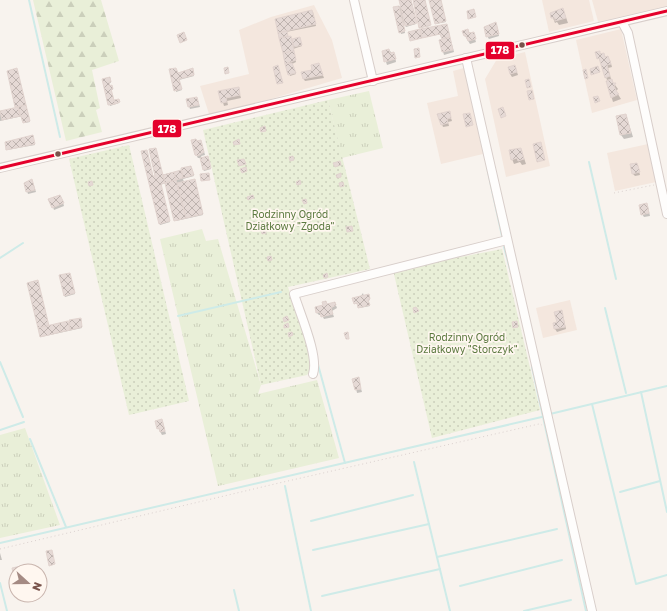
<svg xmlns="http://www.w3.org/2000/svg" width="667" height="611" viewBox="0 0 667 611" font-family="'Golos Text',sans-serif">
<style>
.residential{fill:#f4e7de}
.grass{fill:url(#grass-tufts)}
.forest{fill:url(#forest-firs)}
.garden{fill:url(#garden-dots)}
.shadow{fill:#0003}
.lines{fill:none;stroke-linecap:round;stroke-linejoin:round}
.stream{stroke:#ceebe8;stroke-width:2}
.building{fill:url(#building-cross-hatch);stroke:#e2d4cf}
.minor-casing{stroke:#d8ceca;stroke-width:10}
.path{stroke:#dbd1cf;stroke-width:1;stroke-dasharray:1 3;stroke-linecap:butt}
.minor{stroke:#fefdfc;stroke-width:8}
.bus-1-casing{stroke:#fff7f0;stroke-width:6}
.bus-1{stroke:#e4002b;stroke-width:3}
.bus-dot{fill:#79534b;stroke:#fff7f0;stroke-width:1.5}
.labels{text-anchor:middle;dominant-baseline:central;stroke-width:3.5;stroke-linejoin:round;paint-order:stroke}
.park-label{font-size:10px;fill:#5c7a40;stroke:#fff7f0}
.line-badge{stroke:#fff7f0;stroke-width:1.5}
.badge-label{font-size:11px;text-anchor:middle;font-weight:bold;fill:#fff}
</style>
<defs>
<pattern id="grass-tufts" width="24" height="20" patternUnits="userSpaceOnUse"><rect width="24" height="20" fill="#e9efd8"/><path d="M3 7l-1-3M5 7V3M7 7l1-3M15 17l-1-3M17 17v-4M19 17l1-3" fill="none" stroke="#cbcfbb"/></pattern>
<pattern id="forest-firs" width="22" height="20" patternUnits="userSpaceOnUse"><rect width="22" height="20" fill="#e9efd8"/><path d="M5 1l3.5 6h-7zM16 11l3.5 6h-7z" fill="#cbcfbb"/></pattern>
<pattern id="garden-dots" width="8" height="8" patternUnits="userSpaceOnUse"><rect width="8" height="8" fill="#e9efd8"/><path d="M2 2h.1M6 6h.1" fill="none" stroke="#cbcfbb" stroke-width="1.8" stroke-linecap="round"/></pattern>
<pattern id="building-cross-hatch" width="8" height="8" patternUnits="userSpaceOnUse"><rect width="8" height="8" fill="#e5d9d5"/><path d="M0 0l8 8M0 8l8-8" fill="none" stroke="#beb3af"/></pattern>
</defs>
<rect width="100%" height="100%" fill="#f8f3ee"/>
<!-- residential -->
<g class="residential">
<path d="M 542,0 L 589,0 L 594,21 L 549,32 Z"/>
<path d="M 592,0 L 667,0 L 667,8 L 599,25 Z"/>
<path d="M 314,5 L 332,40 L 342,78 L 210,117 L 200,86 L 249,74 L 239,30 L 271,17 Z"/>
<path d="M 621,29 L 637,100 L 592,113 L 576,40 Z"/>
<path d="M 525,52 L 550,166 L 506,177 L 485,79 L 497,59 Z"/>
<path d="M 464,68 L 483,154 L 441,164 L 427,103 L 458,96 L 453,71 Z"/>
<path d="M 648,144 L 656,182 L 615,191 L 607,153 Z"/>
<path d="M 570,300 L 577,330 L 543,338 L 536,308 Z"/>
</g>
<!-- grass -->
<g class="grass">
<path d="M 369,91 L 383,148 L 342,158 L 328,100 Z"/>
<path d="M 202,229 L 206,241 L 218,239 L 261,385 L 258,394 L 317,380 L 339,458 L 218,486 L 160,239 Z"/>
<path d="M 25,428 L 60,525 L 0,538 L 0,435 Z"/>
</g>
<!-- forest -->
<path class="forest" d="M 33,0 L 101,0 L 119,61 L 92,70 L 100,108 L 96,110 L 102,132 L 66,141 Z"/>
<!-- garden -->
<g class="garden">
<path d="M 328,100 L 370,269 L 288,287 L 314,367 L 307,375 L 261,385 L 203,130 Z"/>
<path d="M 129,145 L 189,401 L 129,415 L 69,159 Z"/>
<path d="M 502,249 L 540,410 L 432,438 L 393,270 Z"/>
</g>
<!-- shadow -->
<g class="shadow">
<path d="M 400,0 L 410,0 L 416,24 L 406,27 L 403,22 L 405,33 L 401,34 L 394,8 L 401,6 Z"/>
<path d="M 414,0 L 425,0 L 430,26 L 420,28 Z"/>
<path d="M 430,0 L 441,0 L 446,22 L 436,24 Z"/>
<path d="M 563,9 L 568,23 L 559,25 L 557,22 L 555,23 L 551,13 Z"/>
<path d="M 313,12 L 316,26 L 286,32 L 288,37 L 292,40 L 300,39 L 302,46 L 293,49 L 296,62 L 292,64 L 296,74 L 290,76 L 276,19 Z"/>
<path d="M 447,26 L 454,52 L 444,55 L 440,41 L 443,40 L 442,34 L 411,40 Z"/>
<path d="M 497,26 L 499,36 L 489,39 L 487,36 Z"/>
<path d="M 468,31 L 470,33 L 473,33 L 476,42 L 470,44 L 465,36 Z"/>
<path d="M 389,50 L 395,56 L 396,62 L 387,65 L 383,52 Z"/>
<path d="M 599,52 L 610,60 L 612,67 L 608,68 L 611,79 L 607,80 L 606,77 L 601,61 L 598,58 Z"/>
<path d="M 515,66 L 518,75 L 512,77 L 510,74 Z"/>
<path d="M 320,67 L 324,78 L 305,81 L 303,78 Z"/>
<path d="M 17,70 L 30,122 L 25,123 L 23,116 L 0,121 L 0,113 L 17,109 Z"/>
<path d="M 193,71 L 194,76 L 179,80 L 182,90 L 176,92 L 177,74 Z"/>
<path d="M 104,79 L 110,79 L 111,83 L 109,83 L 113,90 L 111,90 L 114,101 L 118,100 L 119,103 L 110,106 Z"/>
<path d="M 612,81 L 618,89 L 616,91 L 621,99 L 613,102 L 607,82 Z"/>
<path d="M 238,88 L 241,98 L 227,101 L 228,105 L 224,106 L 220,92 Z"/>
<path d="M 198,101 L 200,107 L 190,109 L 189,106 Z"/>
<path d="M 449,112 L 452,121 L 448,122 L 449,126 L 443,127 L 442,124 Z"/>
<path d="M 626,115 L 633,137 L 624,139 L 621,135 Z"/>
<path d="M 33,138 L 35,145 L 7,150 Z"/>
<path d="M 202,144 L 205,155 L 201,156 L 202,158 L 208,158 L 211,169 L 204,171 L 201,158 L 198,158 L 196,155 Z"/>
<path d="M 521,149 L 526,164 L 522,165 L 520,162 L 514,164 L 512,159 Z"/>
<path d="M 637,164 L 640,175 L 635,176 L 633,174 Z"/>
<path d="M 191,168 L 194,176 L 183,179 L 184,182 L 195,181 L 203,215 L 176,221 L 166,183 L 160,185 L 170,222 L 160,225 L 153,177 Z"/>
<path d="M 33,183 L 36,192 L 28,194 L 27,191 Z"/>
<path d="M 62,199 L 64,206 L 54,210 L 53,207 Z"/>
<path d="M 648,207 L 650,216 L 644,217 L 642,214 Z"/>
<path d="M 309,210 L 310,214 L 308,214 L 306,211 Z"/>
<path d="M 70,274 L 75,294 L 65,297 L 65,295 Z"/>
<path d="M 38,281 L 49,327 L 80,320 L 82,328 L 41,337 Z"/>
<path d="M 363,293 L 364,297 L 370,297 L 370,300 L 368,301 L 370,306 L 360,308 L 358,304 L 355,304 Z"/>
<path d="M 335,303 L 337,308 L 332,311 L 334,317 L 324,319 L 322,315 L 319,315 L 317,313 L 328,305 Z"/>
<path d="M 562,311 L 566,329 L 557,332 L 555,329 Z"/>
<path d="M 358,378 L 362,392 L 357,393 L 354,379 Z"/>
<path d="M 163,423 L 166,434 L 162,435 L 158,428 Z"/>
<path d="M 0,553 L 2,560 L 0,560 Z"/>
</g>
<g class="lines">
<!-- stream -->
<g class="stream">
<path d="M 29,0 L 60,137"/>
<path d="M 589,162 L 616,279"/>
<path d="M 487,167 L 502,236"/>
<path d="M 504,247 L 511,273"/>
<path d="M 0,258 L 23,243"/>
<path d="M 605,308 L 626,393"/>
<path d="M 178,316 L 281,292"/>
<path d="M 317,361 L 345,463"/>
<path d="M 0,362 L 23,417"/>
<path d="M 532,367 L 586,611"/>
<path d="M 641,392 L 667,512"/>
<path d="M 592,404 L 636,584 L 667,575"/>
<path d="M 550,414 L 667,386"/>
<path d="M 0,430 L 24,422"/>
<path d="M 30,439 L 66,527"/>
<path d="M 414,462 L 450,611"/>
<path d="M 285,486 L 311,611"/>
<path d="M 620,492 L 660,481"/>
<path d="M 311,521 L 413,495"/>
<path d="M 0,543 L 546,416"/>
<path d="M 313,550 L 429,524"/>
<path d="M 437,557 L 557,529"/>
<path d="M 0,583 L 7,611"/>
<path d="M 460,586 L 562,560"/>
<path d="M 234,590 L 239,611"/>
<path d="M 322,596 L 440,569"/>
<path d="M 524,611 L 571,600"/>
</g>
</g>
<!-- building -->
<g class="building">
<path d="M 399,0 L 411,0 L 417,23 L 405,26 Z"/>
<path d="M 413,0 L 425,0 L 431,25 L 419,28 Z"/>
<path d="M 429,0 L 441,0 L 446,21 L 435,24 Z"/>
<path d="M 399,6 L 405,31 L 399,33 L 393,7 Z"/>
<path d="M 563,8 L 566,18 L 555,21 L 555,18 L 551,18 L 550,13 Z"/>
<path d="M 474,9 L 476,17 L 468,19 L 467,11 Z"/>
<path d="M 312,10 L 316,24 L 278,33 L 275,19 Z"/>
<path d="M 496,22 L 499,34 L 486,37 L 484,27 Z"/>
<path d="M 447,24 L 450,37 L 442,39 L 440,34 L 422,38 L 420,29 Z"/>
<path d="M 420,29 L 422,38 L 410,41 L 408,32 Z"/>
<path d="M 468,29 L 469,33 L 474,32 L 476,39 L 468,41 L 466,36 L 464,36 L 462,31 Z"/>
<path d="M 287,31 L 288,36 L 279,38 L 278,33 Z"/>
<path d="M 184,32 L 187,40 L 180,43 L 177,35 Z"/>
<path d="M 291,36 L 294,51 L 283,53 L 279,38 Z"/>
<path d="M 300,37 L 302,45 L 294,47 L 292,39 Z"/>
<path d="M 450,37 L 453,50 L 442,52 L 439,40 Z"/>
<path d="M 419,48 L 420,57 L 415,58 L 414,49 Z"/>
<path d="M 389,49 L 390,53 L 394,52 L 396,59 L 384,62 L 382,51 Z"/>
<path d="M 294,51 L 296,60 L 285,64 L 283,53 Z"/>
<path d="M 600,51 L 600,54 L 604,53 L 605,57 L 608,56 L 611,64 L 607,65 L 610,76 L 605,78 L 599,58 L 597,59 L 595,52 Z"/>
<path d="M 292,63 L 296,73 L 288,75 L 285,64 Z"/>
<path d="M 319,63 L 323,75 L 303,79 L 301,72 L 312,70 L 311,65 Z"/>
<path d="M 278,65 L 283,83 L 277,84 L 273,67 Z"/>
<path d="M 515,65 L 517,72 L 510,74 L 508,67 Z"/>
<path d="M 598,66 L 600,72 L 591,75 L 590,69 Z"/>
<path d="M 228,67 L 229,73 L 225,74 L 224,68 Z"/>
<path d="M 17,68 L 26,105 L 15,107 L 7,71 Z"/>
<path d="M 176,68 L 178,73 L 193,68 L 194,75 L 179,79 L 182,89 L 174,91 L 169,69 Z"/>
<path d="M 586,69 L 588,78 L 585,79 L 583,70 Z"/>
<path d="M 110,77 L 111,82 L 109,82 L 110,86 L 112,85 L 113,89 L 111,89 L 115,104 L 108,105 L 102,79 Z"/>
<path d="M 529,79 L 531,87 L 527,88 L 525,80 Z"/>
<path d="M 612,79 L 613,83 L 616,83 L 614,86 L 617,92 L 619,94 L 611,98 L 606,81 Z"/>
<path d="M 239,87 L 240,95 L 226,98 L 227,102 L 221,103 L 218,91 Z"/>
<path d="M 532,90 L 534,99 L 529,100 L 527,91 Z"/>
<path d="M 598,96 L 600,101 L 595,103 L 593,97 Z"/>
<path d="M 197,97 L 199,105 L 188,107 L 186,99 Z"/>
<path d="M 119,99 L 120,102 L 115,104 L 114,100 Z"/>
<path d="M 26,105 L 30,121 L 23,123 L 18,107 Z"/>
<path d="M 18,107 L 20,116 L 2,120 L 0,111 Z"/>
<path d="M 503,107 L 506,116 L 501,118 L 498,109 Z"/>
<path d="M 450,111 L 451,118 L 447,119 L 448,123 L 441,125 L 437,114 Z"/>
<path d="M 470,113 L 473,125 L 466,127 L 463,114 Z"/>
<path d="M 626,114 L 631,133 L 620,135 L 616,116 Z"/>
<path d="M 265,126 L 266,131 L 261,132 L 260,128 Z"/>
<path d="M 33,135 L 35,144 L 6,150 L 5,142 Z"/>
<path d="M 196,139 L 197,141 L 201,140 L 204,152 L 198,156 L 195,155 L 191,140 Z"/>
<path d="M 239,139 L 240,144 L 234,145 L 233,142 Z"/>
<path d="M 541,142 L 545,160 L 537,162 L 533,144 Z"/>
<path d="M 156,148 L 165,183 L 161,184 L 170,221 L 159,224 L 141,151 L 147,150 L 153,176 L 155,176 L 149,149 Z"/>
<path d="M 521,148 L 524,159 L 518,161 L 517,158 L 511,160 L 509,150 Z"/>
<path d="M 208,156 L 211,168 L 203,170 L 200,158 Z"/>
<path d="M 293,156 L 294,160 L 290,161 L 289,157 Z"/>
<path d="M 244,159 L 246,164 L 239,166 L 237,160 Z"/>
<path d="M 340,161 L 341,165 L 335,167 L 333,163 Z"/>
<path d="M 637,163 L 640,172 L 632,174 L 630,164 Z"/>
<path d="M 191,166 L 194,175 L 183,178 L 181,168 Z"/>
<path d="M 246,167 L 247,171 L 242,173 L 240,169 Z"/>
<path d="M 181,170 L 183,178 L 176,180 L 174,172 Z"/>
<path d="M 174,172 L 176,180 L 165,183 L 163,175 Z"/>
<path d="M 209,173 L 210,180 L 201,181 L 200,174 Z"/>
<path d="M 341,173 L 341,177 L 337,178 L 336,175 Z"/>
<path d="M 32,179 L 35,190 L 26,192 L 24,183 Z"/>
<path d="M 195,179 L 203,214 L 186,218 L 177,183 Z"/>
<path d="M 176,180 L 186,218 L 174,221 L 165,183 Z"/>
<path d="M 300,180 L 301,184 L 297,185 L 296,182 Z"/>
<path d="M 92,181 L 93,185 L 89,186 L 88,182 Z"/>
<path d="M 343,182 L 344,186 L 340,187 L 339,183 Z"/>
<path d="M 60,195 L 64,203 L 52,208 L 48,199 Z"/>
<path d="M 253,195 L 254,198 L 248,200 L 247,197 Z"/>
<path d="M 306,199 L 307,203 L 304,204 L 302,200 Z"/>
<path d="M 647,203 L 649,213 L 641,215 L 639,205 Z"/>
<path d="M 352,226 L 353,231 L 347,232 L 346,227 Z"/>
<path d="M 265,229 L 266,233 L 262,234 L 261,230 Z"/>
<path d="M 271,256 L 272,260 L 268,261 L 267,257 Z"/>
<path d="M 70,273 L 75,293 L 64,296 L 59,275 Z"/>
<path d="M 327,273 L 328,277 L 324,278 L 323,275 Z"/>
<path d="M 38,280 L 49,326 L 38,328 L 27,283 Z"/>
<path d="M 369,294 L 370,299 L 368,300 L 370,305 L 358,308 L 357,303 L 354,304 L 352,298 Z"/>
<path d="M 326,301 L 327,304 L 335,302 L 336,305 L 331,308 L 333,314 L 321,317 L 320,312 L 316,313 L 315,307 L 323,305 L 322,302 Z"/>
<path d="M 416,307 L 419,311 L 414,313 L 413,308 Z"/>
<path d="M 562,310 L 565,327 L 554,329 L 553,323 L 557,322 L 554,312 Z"/>
<path d="M 287,316 L 289,320 L 284,322 L 283,318 Z"/>
<path d="M 81,318 L 82,327 L 70,330 L 69,320 Z"/>
<path d="M 68,321 L 70,330 L 61,332 L 59,323 Z"/>
<path d="M 517,321 L 518,327 L 513,328 L 512,322 Z"/>
<path d="M 59,323 L 61,332 L 40,337 L 38,328 Z"/>
<path d="M 288,323 L 289,327 L 284,328 L 284,325 Z"/>
<path d="M 292,332 L 293,335 L 289,337 L 288,333 Z"/>
<path d="M 348,332 L 349,339 L 346,339 L 344,333 Z"/>
<path d="M 359,377 L 361,389 L 355,390 L 352,379 Z"/>
<path d="M 162,419 L 165,431 L 160,432 L 159,428 L 157,429 L 155,421 Z"/>
<path d="M 52,550 L 55,564 L 49,566 L 46,551 Z"/>
<path d="M 21,566 L 22,571 L 13,573 L 12,568 Z"/>
</g>
<g class="lines">
<!-- minor casing -->
<g class="minor-casing">
<g id="minor">
<path d="M 354,0 L 373,81"/>
<path d="M 622,22 L 628,33 L 667,214"/>
<path d="M 466,58 L 592,611"/>
<path d="M 0,168 L 667,11"/>
<path d="M 313,374 C 319,356 300,314 294,294 L 507,240"/>
</g>
</g>
<!-- path -->
<g class="path">
<path d="M 614,193 L 654,185"/>
<path d="M 0,549 L 279,483 L 539,424 L 542,425"/>
</g>
<!-- minor -->
<use href="#minor" class="minor"/>
<!-- bus-1 casing -->
<g class="bus-1-casing">
<path id="bus-1" d="M 0,168 L 667,11"/>
</g>
<!-- bus-1 -->
<use href="#bus-1" class="bus-1"/>
</g>
<!-- markers -->
<g class="bus-dot">
<circle cx="522" cy="45" r="3.5"/>
<circle cx="58" cy="154" r="3.5"/>
</g>
<g class="labels">
<!-- park labels -->
<g class="park-label">
<text x="290" y="214">Rodzinny Ogród<tspan x="290" dy="12">Działkowy "Zgoda"</tspan></text>
<text x="467" y="337">Rodzinny Ogród<tspan x="467" dy="12">Działkowy "Storczyk"</tspan></text>
</g>
</g>
<g class="line-badge">
<rect x="485" y="41" width="30" height="19" rx="4" fill="#e4002b"/>
<rect x="152" y="119" width="30" height="19" rx="4" fill="#e4002b"/>
</g>
<g class="badge-label">
<text x="500" y="54">178</text>
<text x="167" y="133">178</text>
</g>
<!-- north arrow -->
<g transform="translate(28 583) rotate(111)"><circle r="19" fill="#fff7f0" stroke="#c9b5ae"/>
<path d="M0-3L7 15L0 10L-7 15Z" fill="#a58b84"/>
<text y="-6" font-size="11" font-weight="bold" text-anchor="middle" fill="#79534b">N</text>
</g>
</svg>
